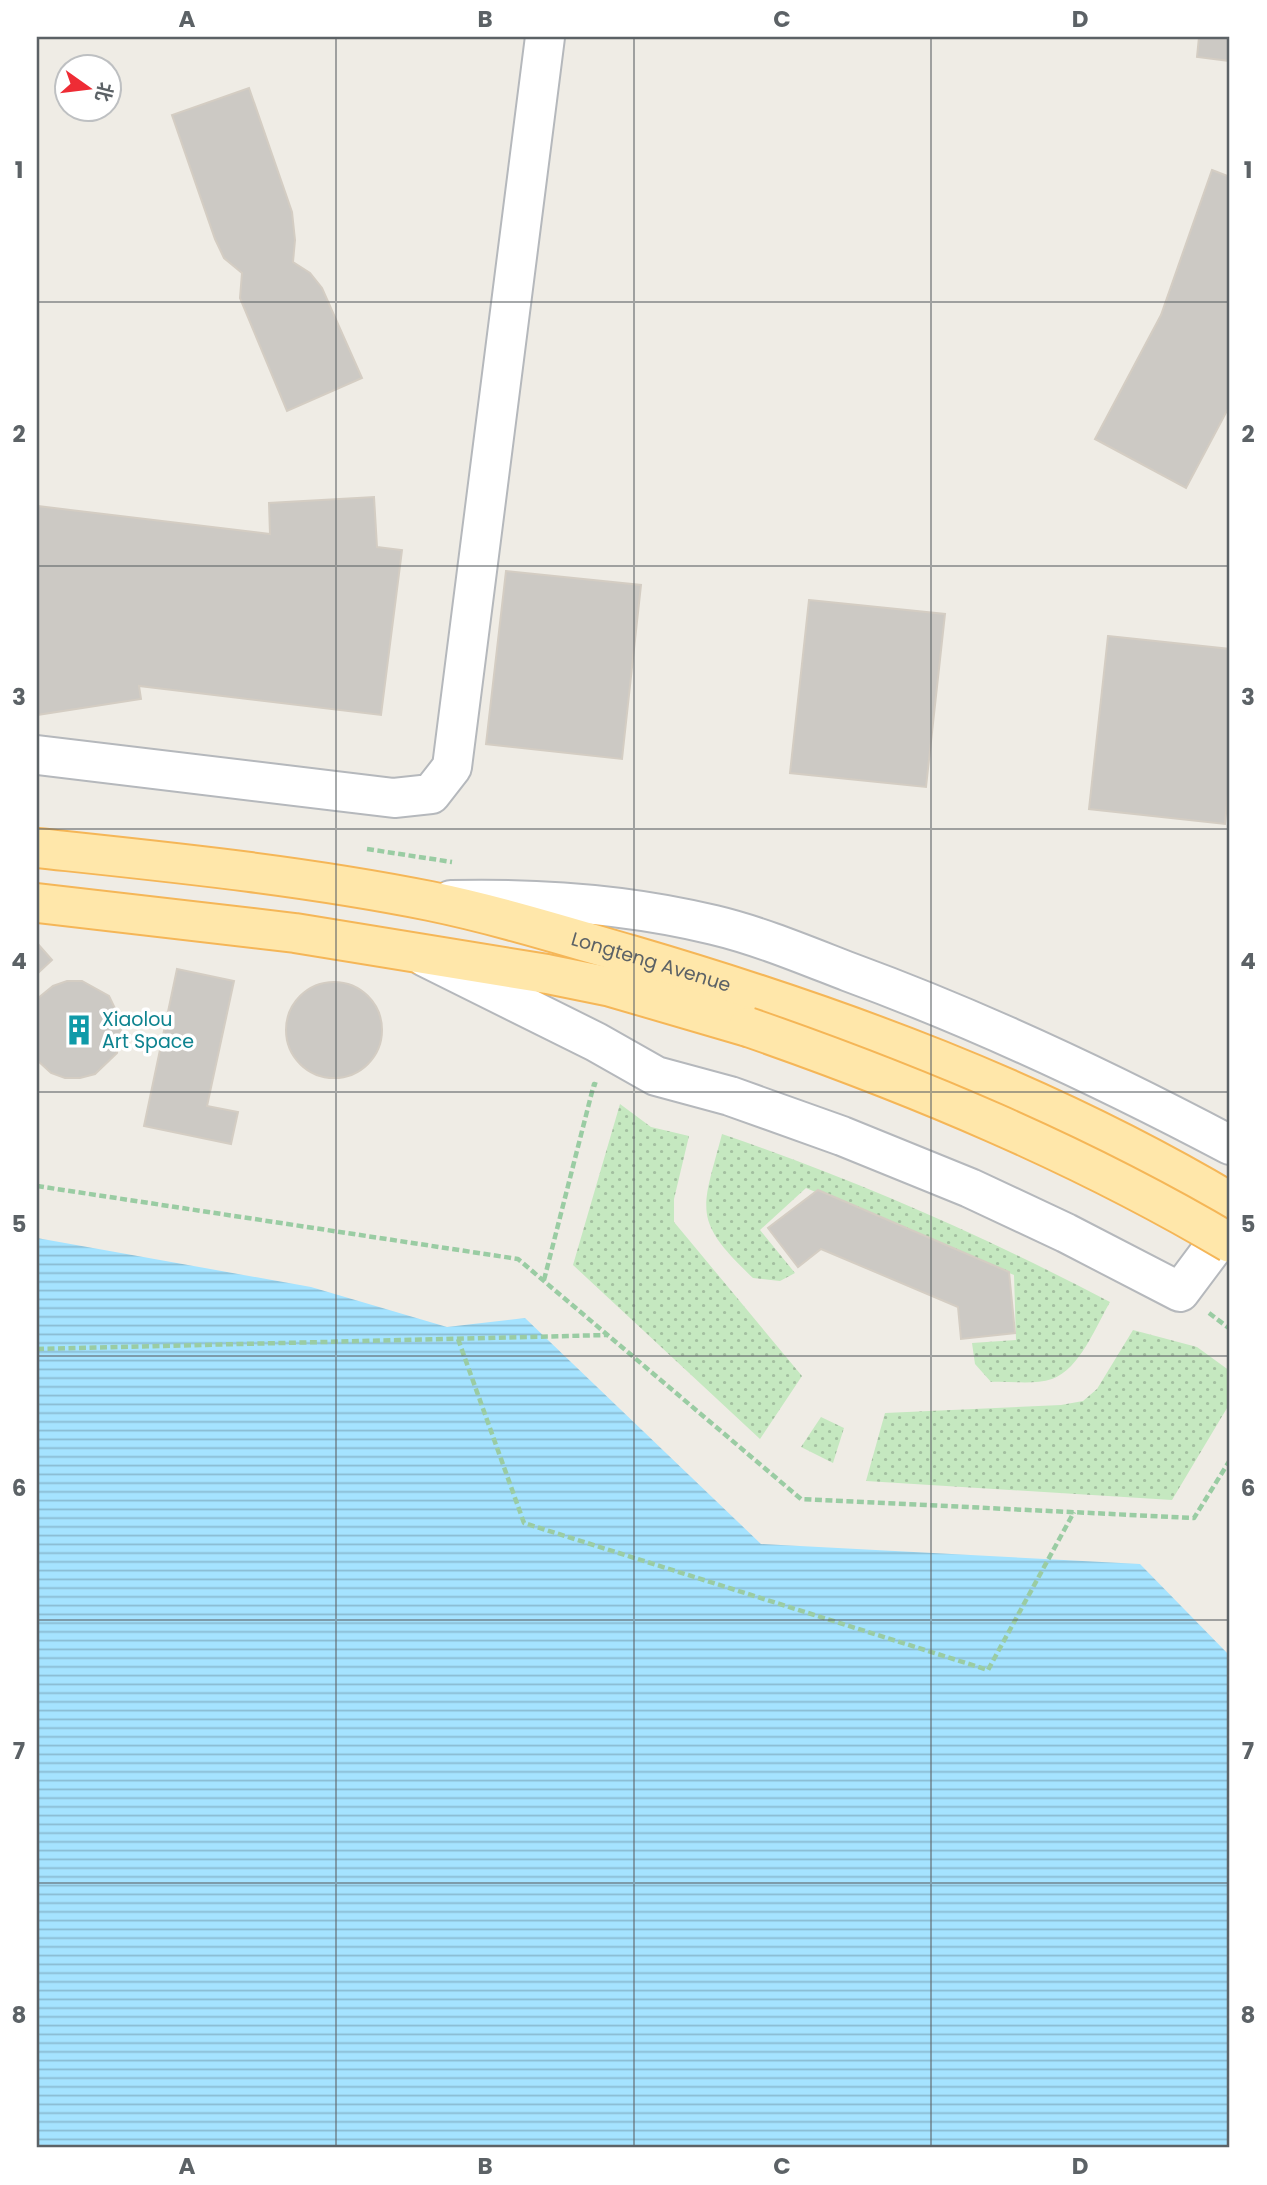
<svg xmlns="http://www.w3.org/2000/svg" width="1267" height="2185" viewBox="0 0 1267 2185" font-family="Poppins,'Noto Sans SC',sans-serif">
<style>
.grass{fill:url(#grass-dots)}
.water{fill:url(#water-rules)}
.building{fill:#ccc9c4;stroke:#d4cdc3;stroke-width:2}
.lines{fill:none;stroke-linecap:round;stroke-linejoin:round}
.minor-casing{stroke:#b5b8bc;stroke-width:42}
.major-casing{stroke:#f5b657;stroke-width:42}
.path{stroke:#9acca3;stroke-width:4.5;stroke-dasharray:7 3.5;stroke-linecap:butt}
.minor{stroke:#fff;stroke-width:38}
.major{stroke:#ffe7aa;stroke-width:38}
.major-bridge-casing{stroke:#f5b657;stroke-width:42;stroke-linecap:butt}
.major-bridge{stroke:#ffe7aa;stroke-width:38}
.grid{fill:none;stroke:#5c6266;stroke-width:2;stroke-opacity:0.55}
.labels{text-anchor:middle;dominant-baseline:central;stroke-width:7;stroke-linejoin:round;paint-order:stroke}
.street-label{font-size:19px;fill:#5c6266;stroke:#fff}
.culture-label{font-size:19px;fill:#0d838f;stroke:#fff;text-anchor:start}
.neatline{fill:none;stroke:#5c6266;stroke-width:2.5}
.grid-label{font-size:23px;text-anchor:middle;font-weight:bold;fill:#5c6266}
</style>
<defs>
<pattern id="grass-dots" width="8" height="8" patternUnits="userSpaceOnUse" patternTransform="scale(1.75)"><rect width="8" height="8" fill="#c5e8c0"/><path d="M2 2h.1M6 6h.1" fill="none" stroke="#a3bfa0" stroke-width="1.8" stroke-linecap="round"/></pattern>
<pattern id="water-rules" width="6" height="5" patternUnits="userSpaceOnUse" patternTransform="scale(1.75)"><rect width="6" height="5" fill="#a5e3ff"/><path d="M0 2.5h6" fill="none" stroke="#8abbd2"/></pattern>
</defs>
<rect width="100%" height="100%" fill="#efece5"/>
<!-- grass -->
<g class="grass">
<path d="M 620,1104 L 651,1127 L 689,1136 L 674,1199 L 674,1222 L 802,1376 L 760,1439 L 573,1265 Z"/>
<path d="M 722,1134 C 856,1180 984,1236 1110,1302 C 1096,1326 1080,1369 1052,1379 C 1034,1385 1010,1381 991,1382 L 975,1364 L 972,1343 L 1016,1340 L 1014,1275 L 806,1188 L 760,1230 L 795,1273 L 780,1281 L 753,1278 C 691,1219 702,1211 722,1134 Z"/>
<path d="M 1133,1330 L 1197,1347 L 1230,1371 L 1230,1403 L 1172,1500 L 866,1481 L 885,1413 L 1061,1405 L 1083,1401 L 1097,1389 Z"/>
<path d="M 821,1417 L 844,1428 L 833,1463 L 801,1447 Z"/>
</g>
<!-- water -->
<path class="water" d="M 37,1238 L 311,1287 L 447,1327 L 525,1318 L 761,1544 L 1140,1564 L 1230,1656 L 1230,2148 L 37,2148 Z"/>
<!-- building -->
<g class="building">
<path d="M 1199,37 L 1230,37 L 1230,61 L 1197,57 Z"/>
<path d="M 249,88 L 292,212 L 295,240 L 293,262 L 310,273 L 322,288 L 362,378 L 287,411 L 240,298 L 242,273 L 224,258 L 215,239 L 172,115 Z"/>
<path d="M 1212,170 L 1230,177 L 1230,405 L 1186,488 L 1095,439 L 1161,315 Z"/>
<path d="M 374,497 L 377,547 L 402,550 L 381,715 L 139,686 L 141,699 L 37,715 L 37,506 L 270,534 L 269,503 Z"/>
<path d="M 506,571 L 641,585 L 622,759 L 486,744 Z"/>
<path d="M 809,600 L 945,614 L 926,787 L 790,773 Z"/>
<path d="M 1108,636 L 1230,649 L 1230,773 L 1225,824 L 1089,809 Z"/>
<path d="M 37,943 L 52,960 L 37,974 Z"/>
<path d="M 177,969 L 234,981 L 207,1106 L 238,1112 L 231,1144 L 144,1126 Z"/>
<path d="M 67,981 L 82,981 L 109,996 L 122,1023 L 117,1053 L 95,1074 L 80,1078 L 65,1078 L 51,1073 L 37,1060 L 37,999 L 53,986 Z"/>
<circle cx="334" cy="1030" r="48"/>
<path d="M 818,1190 L 1009,1272 L 1015,1333 L 961,1339 L 958,1307 L 821,1249 L 798,1267 L 768,1228 Z"/>
</g>
<g class="lines">
<!-- minor casing -->
<g class="minor-casing">
<g id="minor">
<path d="M 37,755 L 394,798 L 431,794 L 452,767 L 545,37"/>
<path d="M 451,900 C 539,898 628,904 714,925 C 760,936 805,955 849,972 C 980,1020 1107,1080 1230,1145"/>
<path d="M 425,957 L 596,1042 L 656,1076 L 730,1096 L 842,1136 L 970,1188 L 1066,1233 L 1180,1292 L 1230,1225"/>
</g>
</g>
<!-- major casing -->
<g class="major-casing">
<g id="major">
<path id="s1" d="M 37,848 C 168,862 300,875 430,901 C 498,915 565,936 631,955 C 839,1016 1043,1091 1230,1202"/>
<path d="M 37,903 L 295,933 L 547,974 L 611,987 L 748,1027"/>
</g>
</g>
<!-- path -->
<g class="path">
<path d="M 367,849 L 452,862"/>
<path d="M 37,1186 L 518,1259 L 801,1499 L 1194,1518 L 1230,1460"/>
<path d="M 544,1280 L 594,1084 L 597,1085"/>
<path d="M 1209,1313 L 1230,1329"/>
<path d="M 458,1339 L 524,1523 L 988,1670 L 1074,1512"/>
<path d="M 37,1349 L 608,1335"/>
</g>
<!-- minor -->
<use href="#minor" class="minor"/>
<!-- major -->
<use href="#major" class="major"/>
<!-- major-bridge casing -->
<g class="major-bridge-casing">
<path id="major-bridge" d="M 748,1027 C 915,1085 1078,1153 1230,1243"/>
</g>
<!-- major-bridge -->
<use href="#major-bridge" class="major-bridge"/>
</g>
<!-- grid -->
<path class="grid" d="M 336,37 L 336,2148M 634,37 L 634,2148M 931,37 L 931,2148M 37,302 L 1230,302M 37,566 L 1230,566M 37,829 L 1230,829M 37,1092 L 1230,1092M 37,1356 L 1230,1356M 37,1620 L 1230,1620M 37,1883 L 1230,1883"/>
<!-- icons -->
<defs>
<g id="building-bare" transform="scale(2.415)"><path d="M-4-6H4V6H1V3H-1V6H-4ZM-2.5-4.3h1.7v1.8h-1.7ZM.8-4.3h1.7v1.8H.8ZM-2.5-1h1.7V.8h-1.7ZM.8-1h1.7V.8H.8Z" fill="#0f9aa8" stroke="#fff" stroke-width="2.5" paint-order="stroke"/></g>
</defs>
<g fill-rule="evenodd">
<use href="#building-bare" x="79" y="1030"/>
</g>
<g class="labels">
<!-- street labels -->
<g class="street-label">
<text stroke="none"><textPath href="#s1" startOffset="626">Longteng Avenue</textPath></text>
</g>
<!-- culture labels -->
<g class="culture-label">
<text x="102" y="1019">Xiaolou<tspan x="102" dy="22">Art Space</tspan></text>
</g>
</g>
<!-- border -->
<rect width="1267" height="2185" fill="none" stroke="#ffffff" stroke-width="77"/>
<!-- north arrow -->
<g transform="translate(88 88) rotate(104)"><circle r="33" fill="#ffffff" stroke="#bec0c2" stroke-width="2"/>
<path d="M0-5L12 26L0 18L-12 26Z" fill="#ee2c35"/>
<text y="-10" font-size="19" font-weight="bold" text-anchor="middle" fill="#5c6266">北</text>
</g>
<rect x="38" y="38" width="1190" height="2108" class="neatline"/>
<g class="grid-label">
<text x="187" y="27">A</text>
<text x="485" y="27">B</text>
<text x="782" y="27">C</text>
<text x="1080" y="27">D</text>
<text x="19" y="178">1</text>
<text x="1248" y="178">1</text>
<text x="19" y="442">2</text>
<text x="1248" y="442">2</text>
<text x="19" y="705">3</text>
<text x="1248" y="705">3</text>
<text x="19" y="969">4</text>
<text x="1248" y="969">4</text>
<text x="19" y="1232">5</text>
<text x="1248" y="1232">5</text>
<text x="19" y="1496">6</text>
<text x="1248" y="1496">6</text>
<text x="19" y="1759">7</text>
<text x="1248" y="1759">7</text>
<text x="19" y="2023">8</text>
<text x="1248" y="2023">8</text>
<text x="187" y="2174">A</text>
<text x="485" y="2174">B</text>
<text x="782" y="2174">C</text>
<text x="1080" y="2174">D</text>
</g>
</svg>
